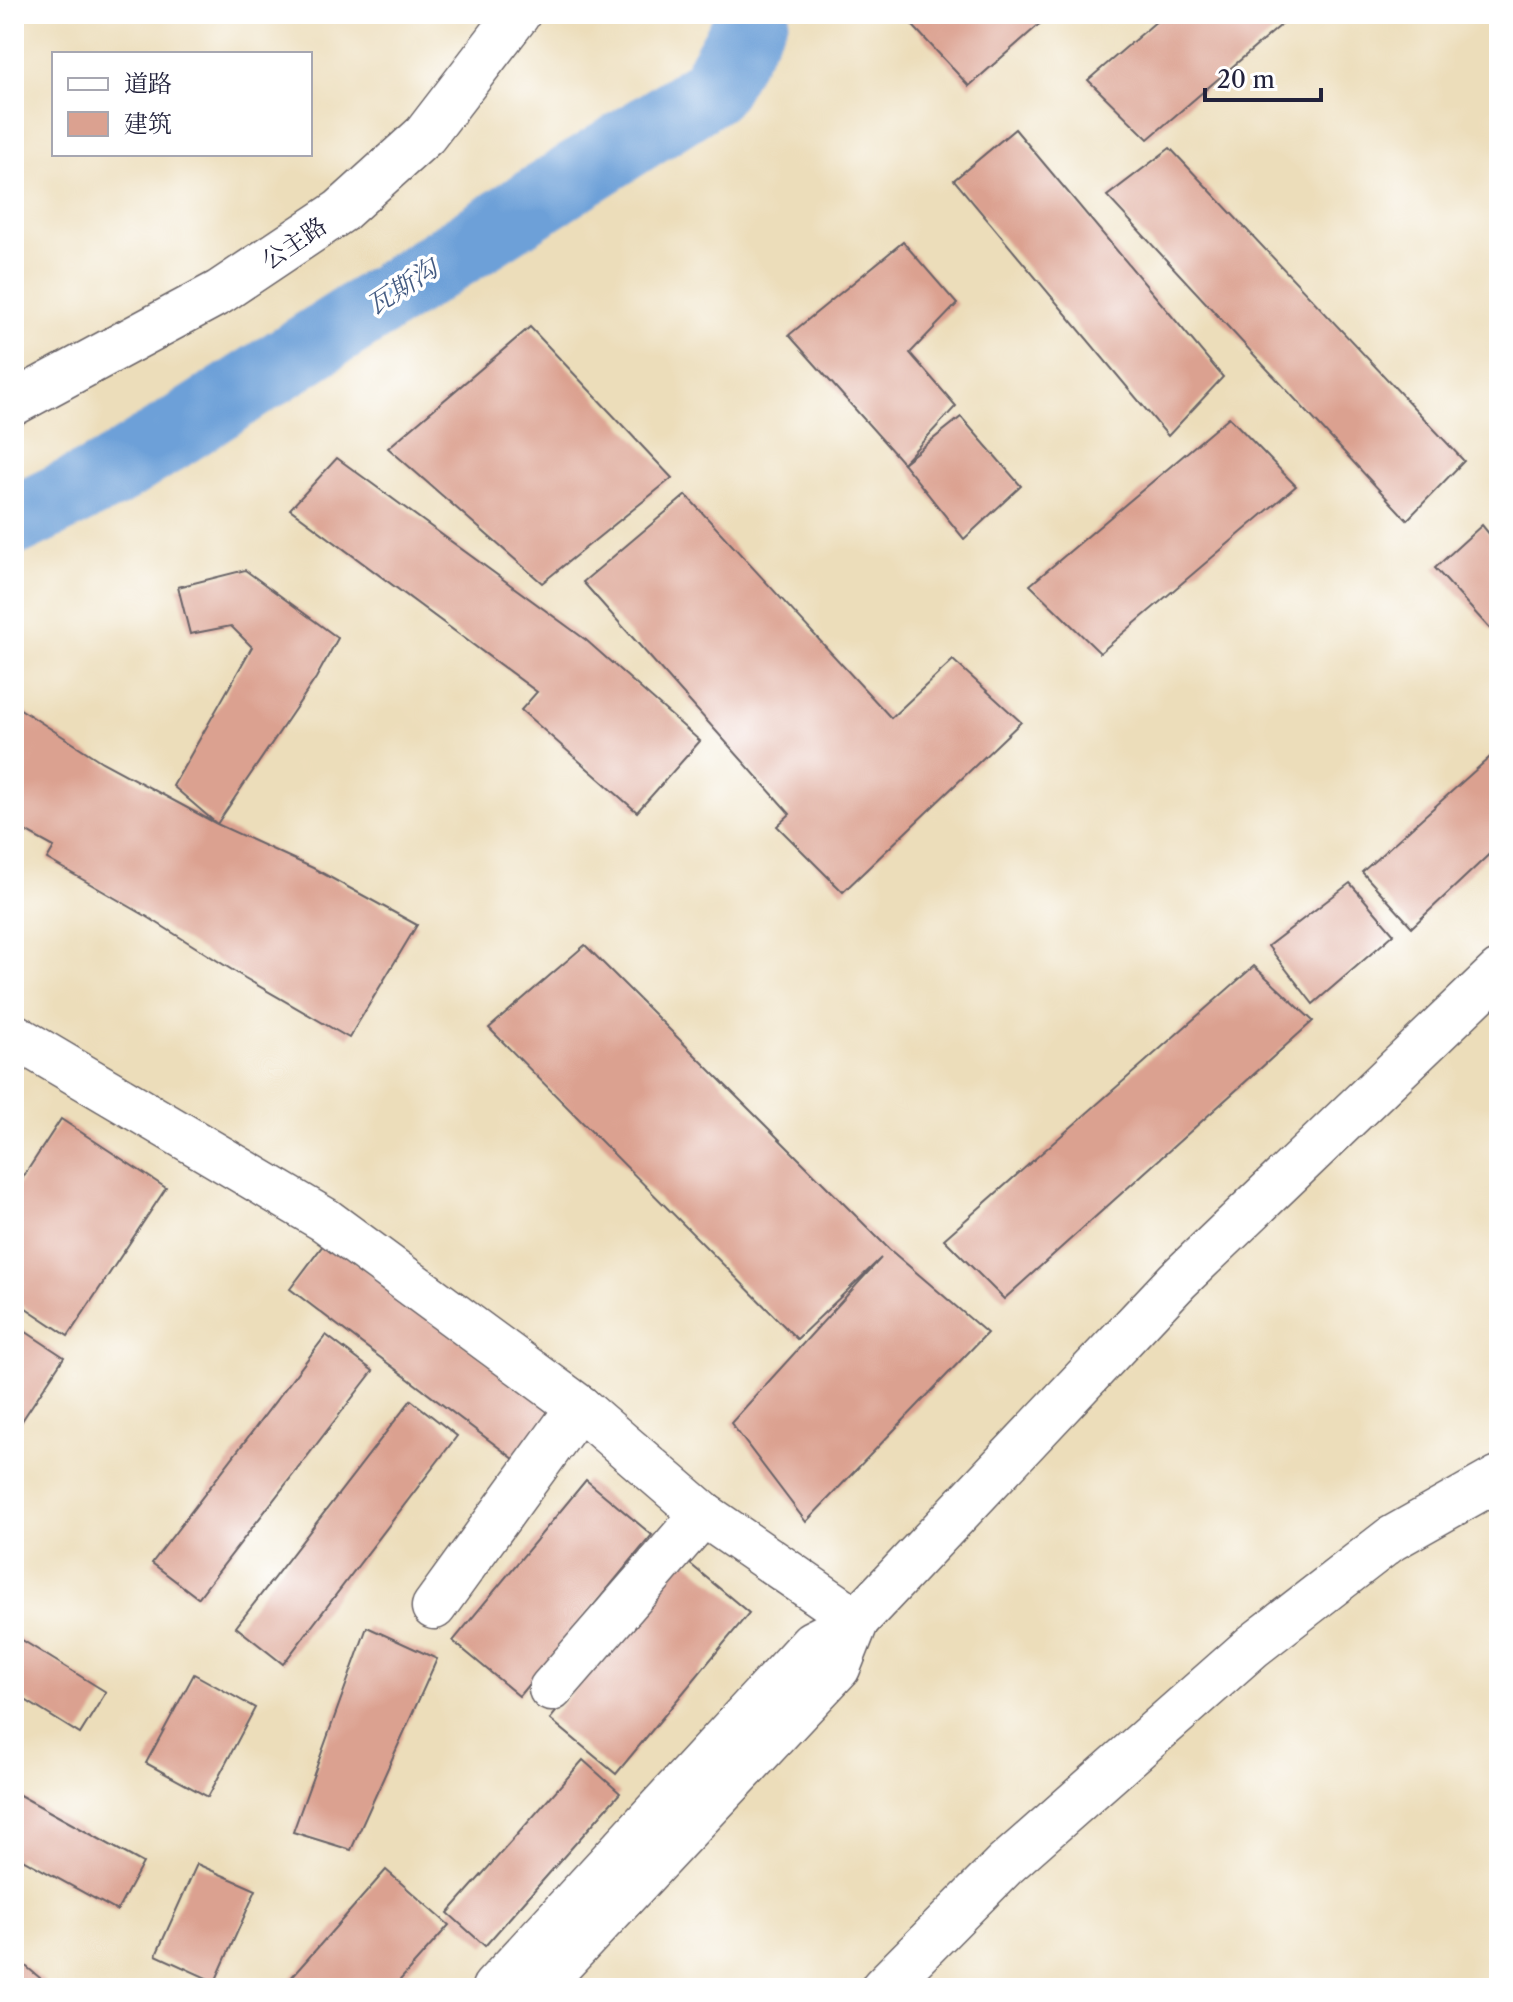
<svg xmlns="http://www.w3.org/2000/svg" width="1513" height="2002" viewBox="0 0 1513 2002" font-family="'Libre Caslon Text','Noto Serif SC',serif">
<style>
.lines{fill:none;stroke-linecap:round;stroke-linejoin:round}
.river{stroke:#6da0d8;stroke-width:70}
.building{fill:#dba190}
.minor-casing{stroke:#696367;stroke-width:47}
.tertiary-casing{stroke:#696367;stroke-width:47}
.primary-casing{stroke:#696367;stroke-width:47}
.minor{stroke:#fff;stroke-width:44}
.tertiary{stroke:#fff;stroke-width:44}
.primary{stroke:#fff;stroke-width:44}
.labels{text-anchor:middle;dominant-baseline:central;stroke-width:7;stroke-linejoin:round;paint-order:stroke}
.street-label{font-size:24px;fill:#22223b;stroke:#fff}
.water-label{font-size:26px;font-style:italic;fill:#445b82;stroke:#fff}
</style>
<rect width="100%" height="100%" fill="#fff"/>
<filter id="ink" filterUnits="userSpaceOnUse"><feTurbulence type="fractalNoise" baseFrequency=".0125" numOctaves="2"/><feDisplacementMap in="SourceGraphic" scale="16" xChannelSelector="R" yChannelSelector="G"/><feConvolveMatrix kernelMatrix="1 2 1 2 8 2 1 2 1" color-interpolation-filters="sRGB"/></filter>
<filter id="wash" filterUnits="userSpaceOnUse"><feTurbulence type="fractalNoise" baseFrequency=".006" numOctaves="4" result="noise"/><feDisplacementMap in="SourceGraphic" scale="32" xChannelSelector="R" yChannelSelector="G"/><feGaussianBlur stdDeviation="1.8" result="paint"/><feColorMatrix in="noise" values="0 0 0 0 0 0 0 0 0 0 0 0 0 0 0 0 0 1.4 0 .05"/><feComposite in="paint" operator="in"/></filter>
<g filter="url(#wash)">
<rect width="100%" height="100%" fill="#ecddba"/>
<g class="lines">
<!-- river -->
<path class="river" d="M 14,521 L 111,474 L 711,90 L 755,14"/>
</g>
<g id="blocks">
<!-- building -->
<g class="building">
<path d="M 902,14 L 1051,14 L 969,86 Z"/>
<path d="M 1165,14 L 1294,14 L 1148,139 L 1088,80 Z"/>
<path d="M 1015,129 L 1223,377 L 1168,436 L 954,180 Z"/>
<path d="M 1170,148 L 1464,461 L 1407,520 L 1107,196 Z"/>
<path d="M 903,242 L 957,304 L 910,353 L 956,406 L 903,463 L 789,335 Z"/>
<path d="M 530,327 L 672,478 L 542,583 L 388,448 Z"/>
<path d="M 961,417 L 1021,486 L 964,539 L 903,463 Z"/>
<path d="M 1229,417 L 1296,486 L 1100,653 L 1030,585 Z"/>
<path d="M 337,458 L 586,640 L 700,741 L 637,812 L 521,710 L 537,692 L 290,509 Z"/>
<path d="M 686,495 L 891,718 L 953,660 L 1021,722 L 843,892 L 777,826 L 790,814 L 583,582 Z"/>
<path d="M 1482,525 L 1499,546 L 1499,622 L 1491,630 L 1435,568 Z"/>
<path d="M 245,570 L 338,638 L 316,678 L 217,824 L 313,868 L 417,925 L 349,1038 L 245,978 L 146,916 L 47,859 L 54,847 L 14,825 L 14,705 L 102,762 L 217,824 L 173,786 L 252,647 L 231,626 L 190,634 L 178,587 Z"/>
<path d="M 1499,749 L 1499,845 L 1412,927 L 1362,872 Z"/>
<path d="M 1350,883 L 1394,934 L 1313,1004 L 1268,946 Z"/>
<path d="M 585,945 L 889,1249 L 987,1333 L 806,1522 L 731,1423 L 881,1258 L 797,1339 L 489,1028 Z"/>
<path d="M 1254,966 L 1313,1021 L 1004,1299 L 944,1239 Z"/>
<path d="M 61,1119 L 166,1188 L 68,1336 L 14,1300 L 14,1191 Z"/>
<path d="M 327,1240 L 551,1410 L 514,1459 L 290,1289 Z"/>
<path d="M 14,1324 L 64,1357 L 14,1433 Z"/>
<path d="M 326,1335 L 373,1371 L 198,1598 L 152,1563 Z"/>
<path d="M 411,1400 L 457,1436 L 283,1664 L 236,1627 Z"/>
<path d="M 586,1480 L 652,1535 L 519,1696 L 453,1641 Z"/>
<path d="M 683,1558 L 749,1613 L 616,1774 L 550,1719 Z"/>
<path d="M 367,1627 L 437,1659 L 351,1850 L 293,1832 Z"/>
<path d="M 14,1635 L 106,1692 L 80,1734 L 14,1693 Z"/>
<path d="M 194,1674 L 255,1708 L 208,1797 L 146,1763 Z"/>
<path d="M 583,1760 L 620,1793 L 485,1946 L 448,1913 Z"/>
<path d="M 14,1792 L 143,1863 L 117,1911 L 19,1857 L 14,1866 Z"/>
<path d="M 197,1864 L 256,1890 L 215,1982 L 156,1955 Z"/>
<path d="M 386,1870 L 449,1925 L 393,1988 L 282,1988 Z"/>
<path d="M 16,1958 L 52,1988 L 14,1988 L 14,1960 Z"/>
</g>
</g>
</g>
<g filter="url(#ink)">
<use href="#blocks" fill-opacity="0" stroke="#696367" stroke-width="2"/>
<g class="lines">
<!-- minor casing -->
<g class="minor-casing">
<g id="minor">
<path d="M 434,1607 L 579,1407"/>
<path d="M 551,1689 L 703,1514"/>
<path d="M 883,1988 L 1005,1865 L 1253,1646 L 1391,1539 L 1499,1478"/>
</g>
</g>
<!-- tertiary casing -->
<g class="tertiary-casing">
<path id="tertiary" d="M 14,1036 L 325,1220 L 579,1407 L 703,1514 L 857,1620"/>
</g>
<!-- primary casing -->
<g class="primary-casing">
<g id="primary">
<path d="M 14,403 L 220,292 L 341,211 L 425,135 L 518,14"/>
<path d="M 494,1988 L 812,1643 L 857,1620 L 1178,1280 L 1499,972"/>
<path d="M 538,1988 L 838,1668 L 857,1620"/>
</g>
</g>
<!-- minor -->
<use href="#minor" class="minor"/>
<!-- tertiary -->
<use href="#tertiary" class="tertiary"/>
<!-- primary -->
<use href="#primary" class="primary"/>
</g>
</g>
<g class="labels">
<!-- street labels -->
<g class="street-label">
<text transform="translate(294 243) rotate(-34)">公主路</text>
</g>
<!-- water labels -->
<g class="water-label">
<text transform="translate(402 287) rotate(-33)">瓦斯沟</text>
</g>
</g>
<!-- margin -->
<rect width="1513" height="2002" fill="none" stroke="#fff" stroke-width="48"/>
<!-- legend -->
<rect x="52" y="52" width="260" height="104" fill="#ffffff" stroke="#a7a7b1" stroke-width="2"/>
<rect x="68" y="78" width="40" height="12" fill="#ffffff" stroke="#a7a7b1" stroke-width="2"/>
<text x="124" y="92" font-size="24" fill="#22223b">道路</text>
<rect x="68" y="112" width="40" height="24" fill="#dba190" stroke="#a7a7b1" stroke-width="2"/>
<text x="124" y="132" font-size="24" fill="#22223b">建筑</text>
<!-- scale -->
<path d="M1205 88v12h116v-12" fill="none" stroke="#22223b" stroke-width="4"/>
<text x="1217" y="88" font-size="24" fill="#22223b" stroke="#ffffff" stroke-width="6" paint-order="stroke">20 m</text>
</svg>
